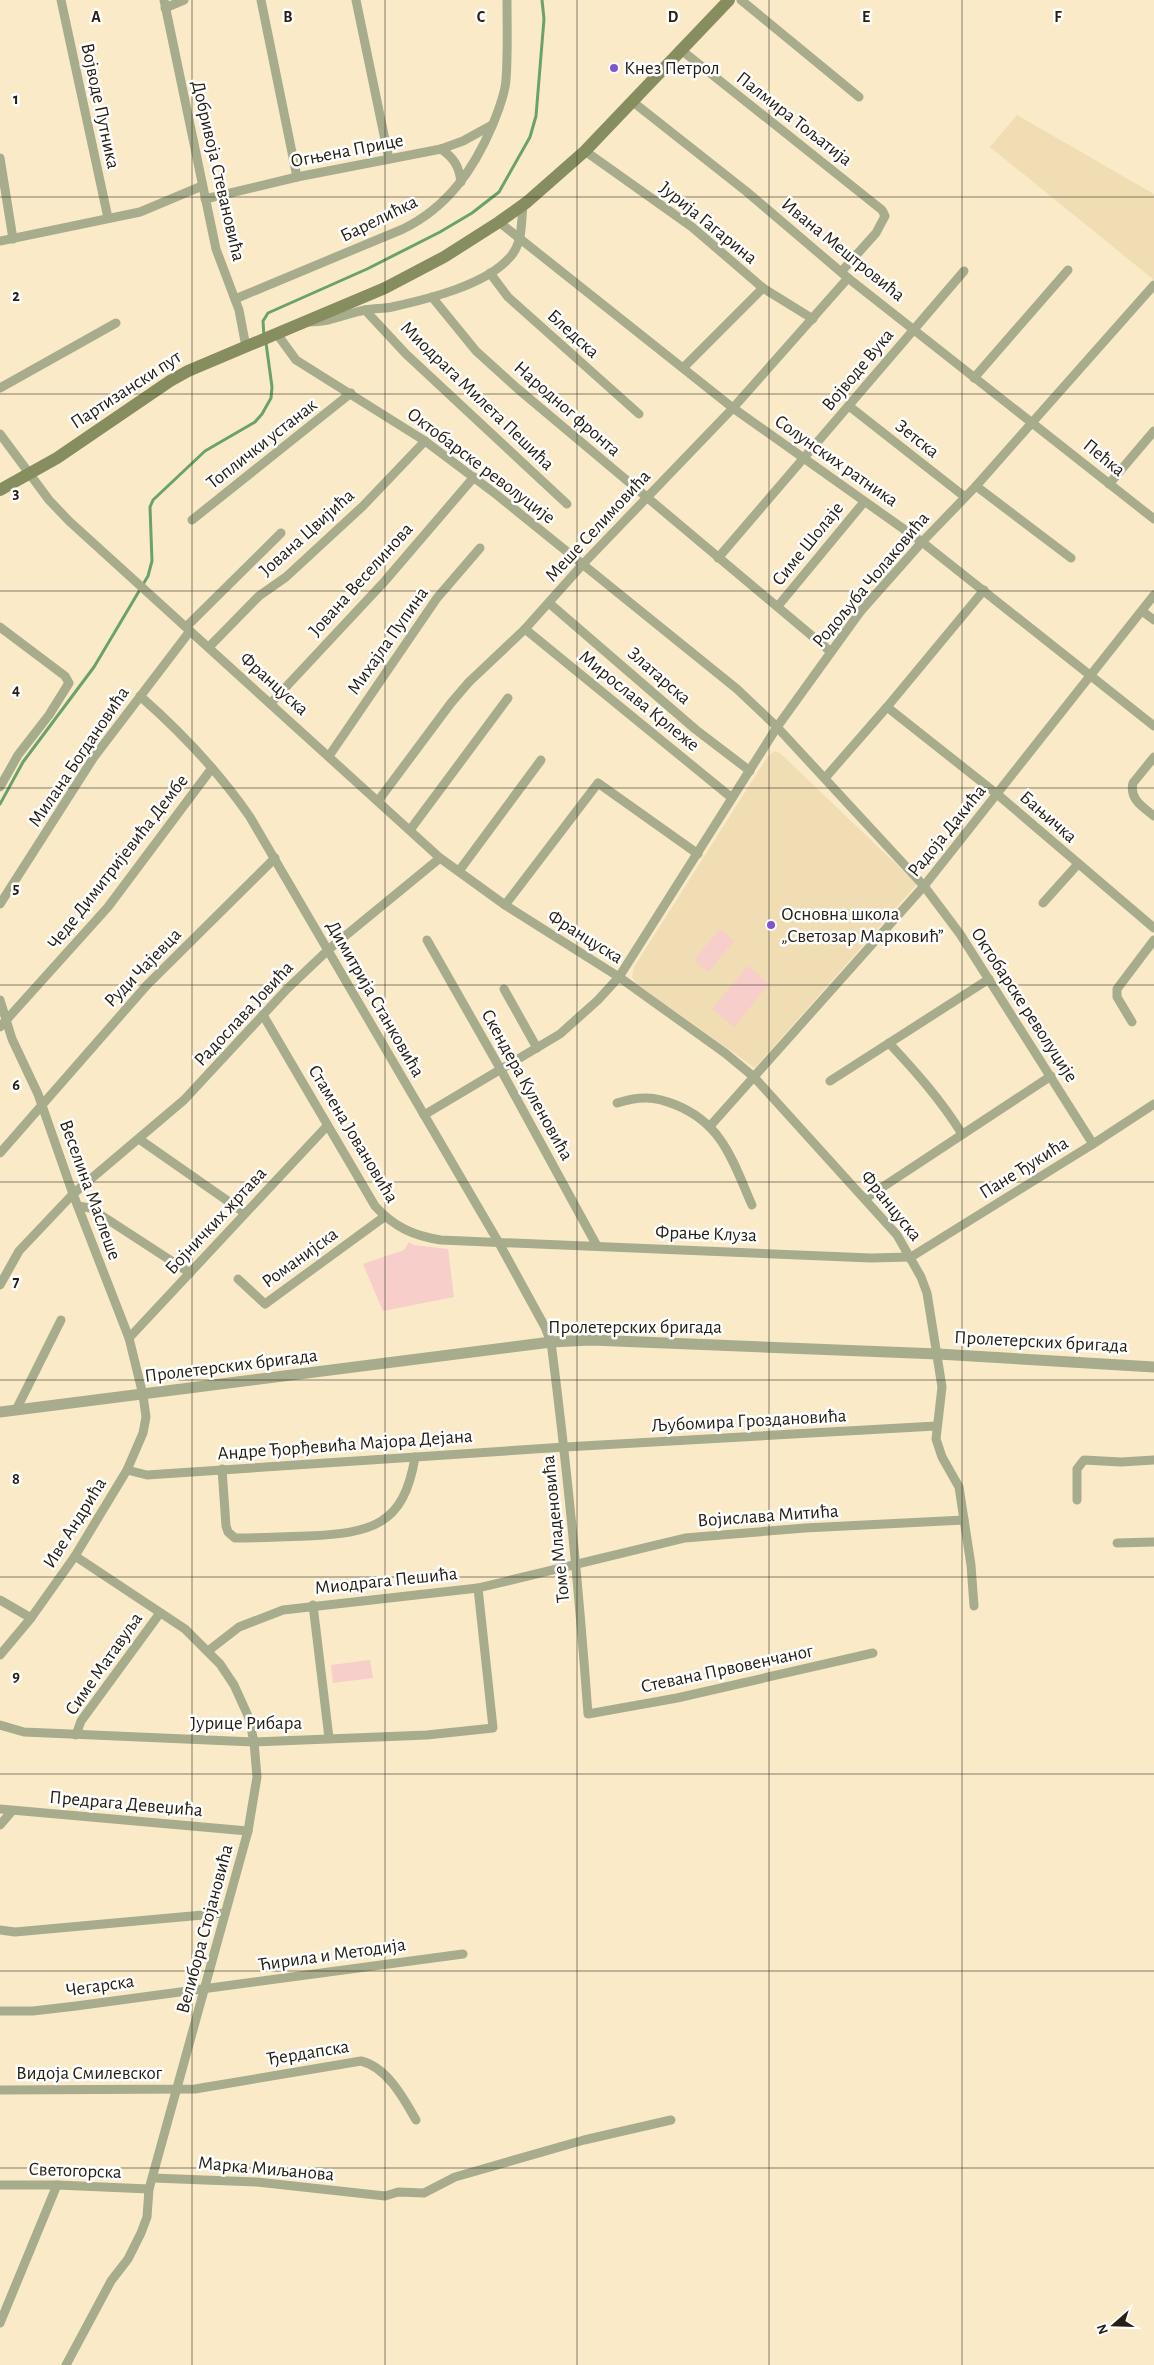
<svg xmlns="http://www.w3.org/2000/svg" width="1154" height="2365" viewBox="0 0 1154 2365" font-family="'Alegreya Sans',sans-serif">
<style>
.built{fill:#f0ddb4}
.green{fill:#f7cec9}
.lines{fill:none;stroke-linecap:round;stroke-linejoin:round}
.stream{stroke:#6aa26c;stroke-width:3}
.minor{stroke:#a7ac8d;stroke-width:9}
.tertiary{stroke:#a7ac8d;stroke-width:11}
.secondary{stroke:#868d5e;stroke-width:12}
.grid{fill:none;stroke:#272115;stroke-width:1;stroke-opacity:0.55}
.poi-dot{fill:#8054cd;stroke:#fff;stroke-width:2}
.labels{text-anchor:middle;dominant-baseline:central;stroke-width:5;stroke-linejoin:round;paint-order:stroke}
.poi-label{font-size:19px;fill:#272115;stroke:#fff;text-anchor:start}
.street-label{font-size:19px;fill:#272115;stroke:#fff}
.grid-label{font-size:16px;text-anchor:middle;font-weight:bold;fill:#272115;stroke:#fff;stroke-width:5;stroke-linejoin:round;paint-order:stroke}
</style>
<rect width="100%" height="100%" fill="#faeac8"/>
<!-- built -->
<g class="built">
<path d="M 1017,115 L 1154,194 L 1154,280 L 990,147 Z"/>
<path d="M 775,751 L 781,754 L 917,884 L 755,1068 L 637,984 L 632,977 L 634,967 L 768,756 Z"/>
</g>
<!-- green -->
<g class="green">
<path d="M 720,929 L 734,941 L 708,972 L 694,960 Z"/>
<path d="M 748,966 L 769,984 L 734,1027 L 712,1009 Z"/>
<path d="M 409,1242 L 414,1245 L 448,1249 L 454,1297 L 383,1311 L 363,1264 L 404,1250 Z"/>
<path d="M 370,1660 L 373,1678 L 333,1683 L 331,1665 Z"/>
</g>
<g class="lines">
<!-- stream -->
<g class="stream">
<path d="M 264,337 L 263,321 L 268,313 L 367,269 L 440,232 L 472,213 L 499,192 L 530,137 L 536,116 L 544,19 L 542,0"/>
<path d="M 0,804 L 23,762 L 94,667 L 148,576 L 152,561 L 150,507 L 153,500 L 205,451 L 255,422 L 262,414 L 271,398 L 272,387 L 266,343"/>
</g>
<!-- minor -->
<g class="minor">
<path d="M 61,0 L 108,218"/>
<path d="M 164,0 L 216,249 L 239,310 L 246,347"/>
<path d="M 261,0 L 297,177"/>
<path d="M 356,0 L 389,159"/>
<path d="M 741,0 L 859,97"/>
<path d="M 165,8 L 184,0"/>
<path d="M 680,49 L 882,210 L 885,216 L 876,233 L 841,272"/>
<path d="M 633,102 L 747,192 L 848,278 L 1154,519"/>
<path d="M 441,149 C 454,158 459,166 461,182"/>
<path d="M 585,151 L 692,227 L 763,288 L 813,319"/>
<path d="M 0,158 L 13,239"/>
<path d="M 205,199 L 297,177 L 441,149 L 463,141 L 492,125"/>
<path d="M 499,222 L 733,408 L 922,542 L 1154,726"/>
<path d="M 0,241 L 140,212 L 202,186"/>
<path d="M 490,273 L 508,297 L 639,414"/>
<path d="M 432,297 L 476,351 L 518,389 L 830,651"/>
<path d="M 235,299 L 403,229 C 448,207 474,169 493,124 C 498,111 505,95 506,80 C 508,54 507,27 507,0"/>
<path d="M 365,310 L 406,354 L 567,504"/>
<path d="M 309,322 C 332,322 344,314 365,310 C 374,308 383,309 392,307 C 428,299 487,285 511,256 C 523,242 521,222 523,205"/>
<path d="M 277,334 L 296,360 L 425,441 L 497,495 L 737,689 L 777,727 L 924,886 L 960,934 L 1093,1144"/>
<path d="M 683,368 L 763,288"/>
<path d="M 974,378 L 1068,270"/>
<path d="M 0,388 L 116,323"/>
<path d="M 849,406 L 965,497"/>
<path d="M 0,434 L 49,500 L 69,521 L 440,858 L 505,905 L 619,977 L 725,1053 L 754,1077 L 897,1235 L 921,1277 L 927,1293 L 942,1387 L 936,1439 L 942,1457 L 959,1487 L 971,1565 L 974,1606"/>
<path d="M 1109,484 L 1154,431"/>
<path d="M 976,486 L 1071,558"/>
<path d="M 192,520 L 351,393"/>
<path d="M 718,558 L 964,271"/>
<path d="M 549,603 L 695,729 L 750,771"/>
<path d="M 778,606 L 864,502"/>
<path d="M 1142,611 L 1154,620"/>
<path d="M 0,627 L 65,676 L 69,683 L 49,715 L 18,755 L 0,787"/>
<path d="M 186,627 L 281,533"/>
<path d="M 525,629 L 732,798"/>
<path d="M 209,647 L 259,596 L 286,577 L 363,506 L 425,441"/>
<path d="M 140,696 C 181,732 219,772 250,817 L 499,1243 L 545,1327 L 551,1342 C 567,1466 579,1590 588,1714 L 677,1698 L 873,1653"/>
<path d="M 271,703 L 384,582 L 474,477"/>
<path d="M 887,707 L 997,794 L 1154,928"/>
<path d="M 329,756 L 437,598 L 480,548"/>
<path d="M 1154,757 L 1133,783 C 1129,799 1143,807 1154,816"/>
<path d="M 825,778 L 887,707 L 984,590"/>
<path d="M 378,801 L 451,703 L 469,682 L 525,629 L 583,564 L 733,408 L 848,278"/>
<path d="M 410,830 L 508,698"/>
<path d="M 459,871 L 541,760"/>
<path d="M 1043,903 L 1078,864"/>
<path d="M 0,904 L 94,757 L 190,631"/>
<path d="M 505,905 L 598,783 L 698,854"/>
<path d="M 427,940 L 501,1070 L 597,1246"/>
<path d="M 504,989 L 537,1048"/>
<path d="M 0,1000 L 12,1039 L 38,1094 L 73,1194 L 129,1338 L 143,1395 L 146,1417 L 143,1433 L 127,1470 L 75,1556 L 31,1618 L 0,1655"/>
<path d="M 263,1015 L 375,1206 C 394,1227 414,1236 441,1240 L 871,1258 L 911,1257 L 1093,1144 L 1154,1104"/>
<path d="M 1132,1022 L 1117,997 L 1117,989 L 1154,940"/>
<path d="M 0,1027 L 108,907 L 212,768"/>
<path d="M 889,1043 C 916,1072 941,1100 962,1134"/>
<path d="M 830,1081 L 989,979"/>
<path d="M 617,1103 C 639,1096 654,1096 676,1105 C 723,1124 733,1162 752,1205"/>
<path d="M 424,1115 L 560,1034 L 598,1000 L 619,977 L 777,727 L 860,612 L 922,542 L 976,486 L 1154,285"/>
<path d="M 711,1125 L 924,886 L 1154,595"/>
<path d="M 139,1139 L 245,1213"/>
<path d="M 0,1153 L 147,985 L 275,858"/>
<path d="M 866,1198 L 1051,1076"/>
<path d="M 78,1206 L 90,1208 L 190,1273"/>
<path d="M 238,1279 L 265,1304 L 384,1217"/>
<path d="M 0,1285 L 19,1251 L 73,1194 L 184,1100 L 287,989 L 328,950 L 440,858"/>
<path d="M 129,1338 L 327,1126"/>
<path d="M 16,1410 L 61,1320"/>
<path d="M 222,1469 L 226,1526 L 228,1532 L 235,1538 C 259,1538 284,1537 308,1536 C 371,1533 404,1526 415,1457"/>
<path d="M 127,1470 L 147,1475 L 565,1447 L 936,1426"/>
<path d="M 1077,1500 L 1077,1469 L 1084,1460 L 1121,1462 L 1154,1460"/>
<path d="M 1117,1543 L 1154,1542"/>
<path d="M 0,1600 L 31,1618"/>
<path d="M 313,1605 L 329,1738"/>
<path d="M 208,1651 L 239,1627 L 283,1610 L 478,1588 L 685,1538 L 805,1528 L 964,1520"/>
<path d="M 0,1725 L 24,1732 L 254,1742 L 427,1735 L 493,1728 L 478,1588"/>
<path d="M 76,1735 L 81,1721 L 160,1613"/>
<path d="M 0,1809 L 248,1831"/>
<path d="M 0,1825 L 12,1811"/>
<path d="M 0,1930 L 15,1932 L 225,1913"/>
<path d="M 0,2011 L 33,2011 L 76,2006 L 463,1954"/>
<path d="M 0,2090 L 195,2089 L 361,2061 C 387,2067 404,2099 416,2120"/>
<path d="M 153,2178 L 257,2182 L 385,2196 L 398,2192 L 424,2193 L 455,2177 L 584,2140 L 671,2120"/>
<path d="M 0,2185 L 57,2185 L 149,2189"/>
<path d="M 0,2323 L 57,2185"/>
<path d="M 66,2365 L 111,2281 L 128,2259 L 141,2233 L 147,2217 L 149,2189 L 248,1831 L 257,1777 L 254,1742 L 249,1718 L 234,1685 L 220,1664 L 185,1629 L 75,1556"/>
</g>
<!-- tertiary -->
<path class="tertiary" d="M 0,1412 L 551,1342 L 591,1340 L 938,1354 L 1154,1367"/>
<!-- secondary -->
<path class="secondary" d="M 0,490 L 57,458 L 170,381 L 188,371 L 385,288 L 444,257 L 499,222 L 527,202 L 585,151 L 729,0"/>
</g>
<!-- grid -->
<path class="grid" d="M 192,0 L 192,2365M 385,0 L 385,2365M 577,0 L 577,2365M 769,0 L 769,2365M 962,0 L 962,2365M 0,197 L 1154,197M 0,394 L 1154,394M 0,591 L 1154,591M 0,788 L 1154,788M 0,985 L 1154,985M 0,1182 L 1154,1182M 0,1380 L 1154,1380M 0,1577 L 1154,1577M 0,1774 L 1154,1774M 0,1971 L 1154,1971M 0,2168 L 1154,2168"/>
<!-- markers -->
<g class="poi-dot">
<circle cx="614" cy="68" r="5"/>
<circle cx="771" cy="925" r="5"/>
</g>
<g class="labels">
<!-- poi labels -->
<g class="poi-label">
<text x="624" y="68">Кнез Петрол</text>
<text x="781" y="914">Основна школа<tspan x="781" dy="22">„Светозар Марковић”</tspan></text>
</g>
<!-- street labels -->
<g class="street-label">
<text transform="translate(100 106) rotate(78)">Војводе Путника</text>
<text transform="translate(794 119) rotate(38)">Палмира Тољатија</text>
<text transform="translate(347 151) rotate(-11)">Огњена Прице</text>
<text transform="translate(218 171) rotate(77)">Добривоја Стевановића</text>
<text transform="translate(379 219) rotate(-26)">Барелићка</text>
<text transform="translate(708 223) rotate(39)">Јурија Гагарина</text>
<text transform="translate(843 250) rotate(39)">Ивана Мештровића</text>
<text transform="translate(573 334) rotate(42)">Бледска</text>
<text transform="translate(858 370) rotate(-50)">Војводе Вука</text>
<text transform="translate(126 390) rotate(-33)">Партизански пут</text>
<text transform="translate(477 396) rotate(44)">Миодрага Милета Пешића</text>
<text transform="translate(567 409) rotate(41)">Народног фронта</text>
<text transform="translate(917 439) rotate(38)">Зетска</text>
<text transform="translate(262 444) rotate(-38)">Топлички устанак</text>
<text transform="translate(1104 458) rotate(39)">Пећка</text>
<text transform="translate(836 461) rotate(35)">Солунских ратника</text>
<text transform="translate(481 466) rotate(37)">Октобарске револуције</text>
<text transform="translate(598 526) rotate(-47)">Меше Селимовића</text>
<text transform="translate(307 533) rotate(-42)">Јована Цвијића</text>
<text transform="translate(808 544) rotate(-51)">Симе Шолаје</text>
<text transform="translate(361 580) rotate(-48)">Јована Веселинова</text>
<text transform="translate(871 580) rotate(-50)">Родољуба Чолаковића</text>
<text transform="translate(388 641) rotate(-55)">Михајла Пупина</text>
<text transform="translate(659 676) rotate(41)">Златарска</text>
<text transform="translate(274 684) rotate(42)">Француска</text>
<text transform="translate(639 701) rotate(39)">Мирослава Крлеже</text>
<text transform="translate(79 757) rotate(-56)">Милана Богдановића</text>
<text transform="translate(1048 817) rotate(41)">Бањичка</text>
<text transform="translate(947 831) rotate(-51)">Радоја Дакића</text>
<text transform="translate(118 862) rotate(-52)">Чеде Димитријевића Дембе</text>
<text transform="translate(585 937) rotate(32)">Француска</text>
<text transform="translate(143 968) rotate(-46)">Руди Чајевца</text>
<text transform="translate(375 999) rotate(60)">Димитрија Станковића</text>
<text transform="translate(1024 1005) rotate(57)">Октобарске револуције</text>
<text transform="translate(244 1014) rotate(-47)">Радослава Јовића</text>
<text transform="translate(527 1085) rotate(61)">Скендера Куленовића</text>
<text transform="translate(353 1134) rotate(59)">Стамена Јовановића</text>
<text transform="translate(1024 1168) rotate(-32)">Пане Ђукића</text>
<text transform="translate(90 1190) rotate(70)">Веселина Маслеше</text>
<text transform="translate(891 1206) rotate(51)">Француска</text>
<text transform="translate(216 1221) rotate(-47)">Бојничких жртава</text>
<text transform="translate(706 1234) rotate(2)">Фрање Клуза</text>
<text transform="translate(300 1258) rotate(-36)">Романијска</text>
<text x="635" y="1327">Пролетерских бригада</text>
<text transform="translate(1041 1342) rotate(3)">Пролетерских бригада</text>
<text transform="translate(231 1366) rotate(-7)">Пролетерских бригада</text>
<text transform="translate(749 1421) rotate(-3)">Љубомира Гроздановића</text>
<text transform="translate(345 1445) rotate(-4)">Андре Ђорђевића Мајора Дејана</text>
<text transform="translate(768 1516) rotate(-4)">Војислава Митића</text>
<text transform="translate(75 1523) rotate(-58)">Иве Андрића</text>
<text transform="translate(556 1529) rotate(-96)">Томе Младеновића</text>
<text transform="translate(386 1581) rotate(-6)">Миодрага Пешића</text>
<text transform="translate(104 1664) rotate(-55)">Симе Матавуља</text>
<text transform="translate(727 1669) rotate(-12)">Стевана Првовенчаног</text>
<text x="246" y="1723">Јурице Рибара</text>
<text transform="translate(126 1804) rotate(5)">Предрага Девеџића</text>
<text transform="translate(205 1929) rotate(-75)">Велибора Стојановића</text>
<text transform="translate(332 1955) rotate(-8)">Ћирила и Методија</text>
<text transform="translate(100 1986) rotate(-8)">Чегарска</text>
<text transform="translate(308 2053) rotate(-9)">Ђердапска</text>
<text x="89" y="2073">Видоја Смилевског</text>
<text transform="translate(266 2169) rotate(5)">Марка Миљанова</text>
<text transform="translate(75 2171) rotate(2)">Светогорска</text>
</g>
</g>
<g class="grid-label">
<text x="96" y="22">A</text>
<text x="288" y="22">B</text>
<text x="481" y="22">C</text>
<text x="673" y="22">D</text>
<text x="866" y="22">E</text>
<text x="1058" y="22">F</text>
<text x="16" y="104">1</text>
<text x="16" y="301">2</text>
<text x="16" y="498">3</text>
<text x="16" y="695">4</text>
<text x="16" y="893">5</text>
<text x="16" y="1090">6</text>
<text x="16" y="1287">7</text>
<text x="16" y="1484">8</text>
<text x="16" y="1681">9</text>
</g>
<!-- north arrow -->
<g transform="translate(1114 2325) rotate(250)" stroke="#ffffff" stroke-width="4" paint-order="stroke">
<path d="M0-4L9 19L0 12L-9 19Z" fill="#272115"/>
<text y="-8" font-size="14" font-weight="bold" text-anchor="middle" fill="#272115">N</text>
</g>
</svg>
